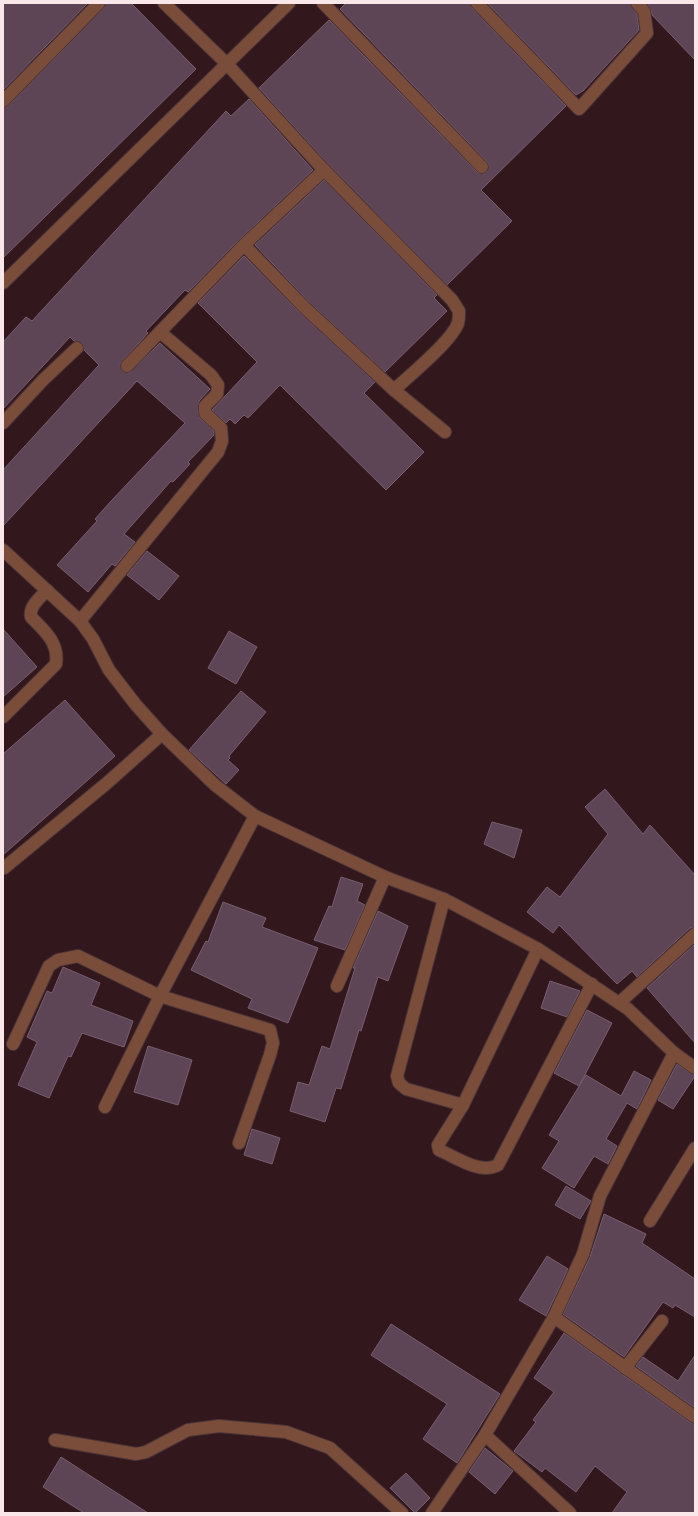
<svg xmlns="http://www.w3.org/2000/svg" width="698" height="1516" viewBox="0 0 698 1516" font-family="'Golos Text',sans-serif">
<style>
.building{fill:#5d4556;stroke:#785e70}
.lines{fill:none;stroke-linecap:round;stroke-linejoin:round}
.street-casing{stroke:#4e3539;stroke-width:14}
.street{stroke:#7a4d3b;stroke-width:12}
</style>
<rect width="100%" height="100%" fill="#32181c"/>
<!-- building -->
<g class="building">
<path d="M 3,3 L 88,3 L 3,90 Z"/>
<path d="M 106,3 L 131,3 L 196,69 L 3,258 L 3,108 L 8,106 L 104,8 Z"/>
<path d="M 346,3 L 470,3 L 472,8 L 566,106 L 481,190 L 512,221 L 447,285 L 329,165 L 259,88 L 329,20 L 477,172 L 483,174 L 487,172 L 489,166 L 487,162 L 340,9 Z"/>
<path d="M 487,3 L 630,3 L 637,14 L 639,30 L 583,91 L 576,95 Z"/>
<path d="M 647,3 L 695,3 L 695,60 L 652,15 L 651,10 Z"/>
<path d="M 249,99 L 313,170 L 239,240 L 188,292 L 185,290 L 146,331 L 148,333 L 120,364 L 122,371 L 129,373 L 160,343 L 210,389 L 199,401 L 198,413 L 200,418 L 214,431 L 214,435 L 188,462 L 190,464 L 173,482 L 171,481 L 124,534 L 135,542 L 115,566 L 112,564 L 88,592 L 57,565 L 97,521 L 95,519 L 112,500 L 185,423 L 137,381 L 3,526 L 3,470 L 99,365 L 84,350 L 82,343 L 74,341 L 70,337 L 3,409 L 3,342 L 26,317 L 32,321 L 226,111 L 231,116 Z"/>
<path d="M 324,180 L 437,295 L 434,298 L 447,311 L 385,372 L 309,302 L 255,245 Z"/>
<path d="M 244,256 L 299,312 L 375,382 L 364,393 L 424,452 L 386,490 L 280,385 L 248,418 L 244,415 L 235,424 L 230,419 L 226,423 L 212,410 L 257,362 L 198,303 Z"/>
<path d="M 147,551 L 179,576 L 159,600 L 127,575 Z"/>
<path d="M 3,629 L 37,667 L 3,697 Z"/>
<path d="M 229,631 L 257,647 L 236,684 L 208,668 Z"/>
<path d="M 241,691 L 266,712 L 229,756 L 230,758 L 228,760 L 239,770 L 226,784 L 189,750 Z"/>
<path d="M 65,700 L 115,756 L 3,855 L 3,754 Z"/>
<path d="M 605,789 L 643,834 L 650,825 L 695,875 L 695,927 L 690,928 L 637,977 L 632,971 L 617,984 L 559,925 L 553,933 L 527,912 L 547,887 L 560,897 L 608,834 L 585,807 Z"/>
<path d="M 492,822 L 522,830 L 514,858 L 484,844 Z"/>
<path d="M 341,877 L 363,884 L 357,901 L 365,905 L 345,950 L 314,940 L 329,906 L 332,907 Z"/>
<path d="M 223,902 L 266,918 L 262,927 L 318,948 L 288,1023 L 248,1008 L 252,999 L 191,970 L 206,941 L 208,942 Z"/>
<path d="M 378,911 L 408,926 L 388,981 L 378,977 L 361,1031 L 359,1030 L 341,1089 L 336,1088 L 325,1122 L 290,1111 L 298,1082 L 309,1085 L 322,1046 L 330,1049 L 355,968 L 353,968 Z"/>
<path d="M 695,944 L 695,1043 L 647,988 Z"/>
<path d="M 63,967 L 100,983 L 91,1005 L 133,1021 L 124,1047 L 82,1033 L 71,1057 L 68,1056 L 49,1098 L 18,1085 L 37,1042 L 27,1037 L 47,991 L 52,993 Z"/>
<path d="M 550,981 L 580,991 L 567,1017 L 541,1008 Z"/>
<path d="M 587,1010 L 612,1023 L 579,1086 L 554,1073 Z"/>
<path d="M 148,1046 L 192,1060 L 178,1105 L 134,1092 Z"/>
<path d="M 677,1064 L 695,1076 L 673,1109 L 658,1100 Z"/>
<path d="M 634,1071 L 651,1080 L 637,1109 L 627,1103 L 606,1139 L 617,1146 L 608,1164 L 594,1156 L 574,1188 L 542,1168 L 559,1141 L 549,1135 L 586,1075 L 621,1096 Z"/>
<path d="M 252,1129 L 280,1138 L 272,1164 L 244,1155 Z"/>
<path d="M 566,1186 L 591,1201 L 580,1219 L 555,1205 Z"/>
<path d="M 604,1214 L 646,1234 L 642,1243 L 695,1279 L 695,1317 L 675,1305 L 673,1308 L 663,1302 L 624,1357 L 563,1314 L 590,1257 Z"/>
<path d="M 547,1256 L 568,1269 L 546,1316 L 519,1300 Z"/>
<path d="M 391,1324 L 500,1394 L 457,1463 L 423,1439 L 447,1404 L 371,1355 Z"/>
<path d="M 564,1333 L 691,1423 L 695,1424 L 695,1513 L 612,1513 L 627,1492 L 595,1466 L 576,1492 L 545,1468 L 542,1472 L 514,1451 L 536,1422 L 533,1420 L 554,1392 L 534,1378 Z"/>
<path d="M 695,1355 L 695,1408 L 636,1366 L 643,1357 L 678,1381 Z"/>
<path d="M 485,1448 L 513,1471 L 495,1494 L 469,1472 Z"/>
<path d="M 61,1457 L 148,1513 L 84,1513 L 43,1487 Z"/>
<path d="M 406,1473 L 430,1498 L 415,1513 L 390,1488 Z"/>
</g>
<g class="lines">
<!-- street casing -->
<g class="street-casing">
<g id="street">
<path d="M 164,3 L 226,63 L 324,170 L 452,300 L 459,311 C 459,314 459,319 458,323 C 452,341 409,376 394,390 L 445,432"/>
<path d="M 323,3 L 482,167"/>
<path d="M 477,3 L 579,109 L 647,33 L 644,11 L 637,3"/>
<path d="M 3,101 L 99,3"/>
<path d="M 244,245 L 304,307 L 394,390"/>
<path d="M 3,283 L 289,3"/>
<path d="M 127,366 L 244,245 L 324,170"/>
<path d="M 3,423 L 43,380 L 77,348"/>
<path d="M 3,550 L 80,621 L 93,639 L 109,670 L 136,705 L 162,734 L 215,785 L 255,816 L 385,877 L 444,899 L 538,949 L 628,1009 L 674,1053 L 695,1068"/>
<path d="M 80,621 L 218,452 L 222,441 L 221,428 L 205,413 L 205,406 L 217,394 L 218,385 L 211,375 L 160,332"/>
<path d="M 3,717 L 56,664 C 59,643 45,631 31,617 C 29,606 40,598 47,590"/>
<path d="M 4,868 L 107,783 L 162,734"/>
<path d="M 444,899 L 397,1076 L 399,1083 L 406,1089 L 463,1105"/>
<path d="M 538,949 L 463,1105 L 438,1145 L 439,1150 C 456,1157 480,1175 498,1165 L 592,984"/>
<path d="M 337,986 L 385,877"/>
<path d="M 619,1003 L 695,934"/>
<path d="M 13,1044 L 49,966 L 58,960 L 78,956 L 160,996 L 270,1030 L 273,1043 L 270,1055 L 239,1143"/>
<path d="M 105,1107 L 160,996 L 255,816"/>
<path d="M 650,1221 L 695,1148"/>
<path d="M 554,1317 L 695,1417"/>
<path d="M 625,1368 L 662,1321"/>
<path d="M 485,1435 L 570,1513"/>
<path d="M 55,1440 L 136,1454 L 146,1452 L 188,1430 L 219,1426 L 286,1432 L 330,1448 L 402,1513"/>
<path d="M 432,1513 L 485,1435 L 554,1317 L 583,1254 L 600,1196 L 674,1053"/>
</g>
</g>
<!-- street -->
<use href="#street" class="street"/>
</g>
<!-- border -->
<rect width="698" height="1516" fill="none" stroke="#fae7e9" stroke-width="8"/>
</svg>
